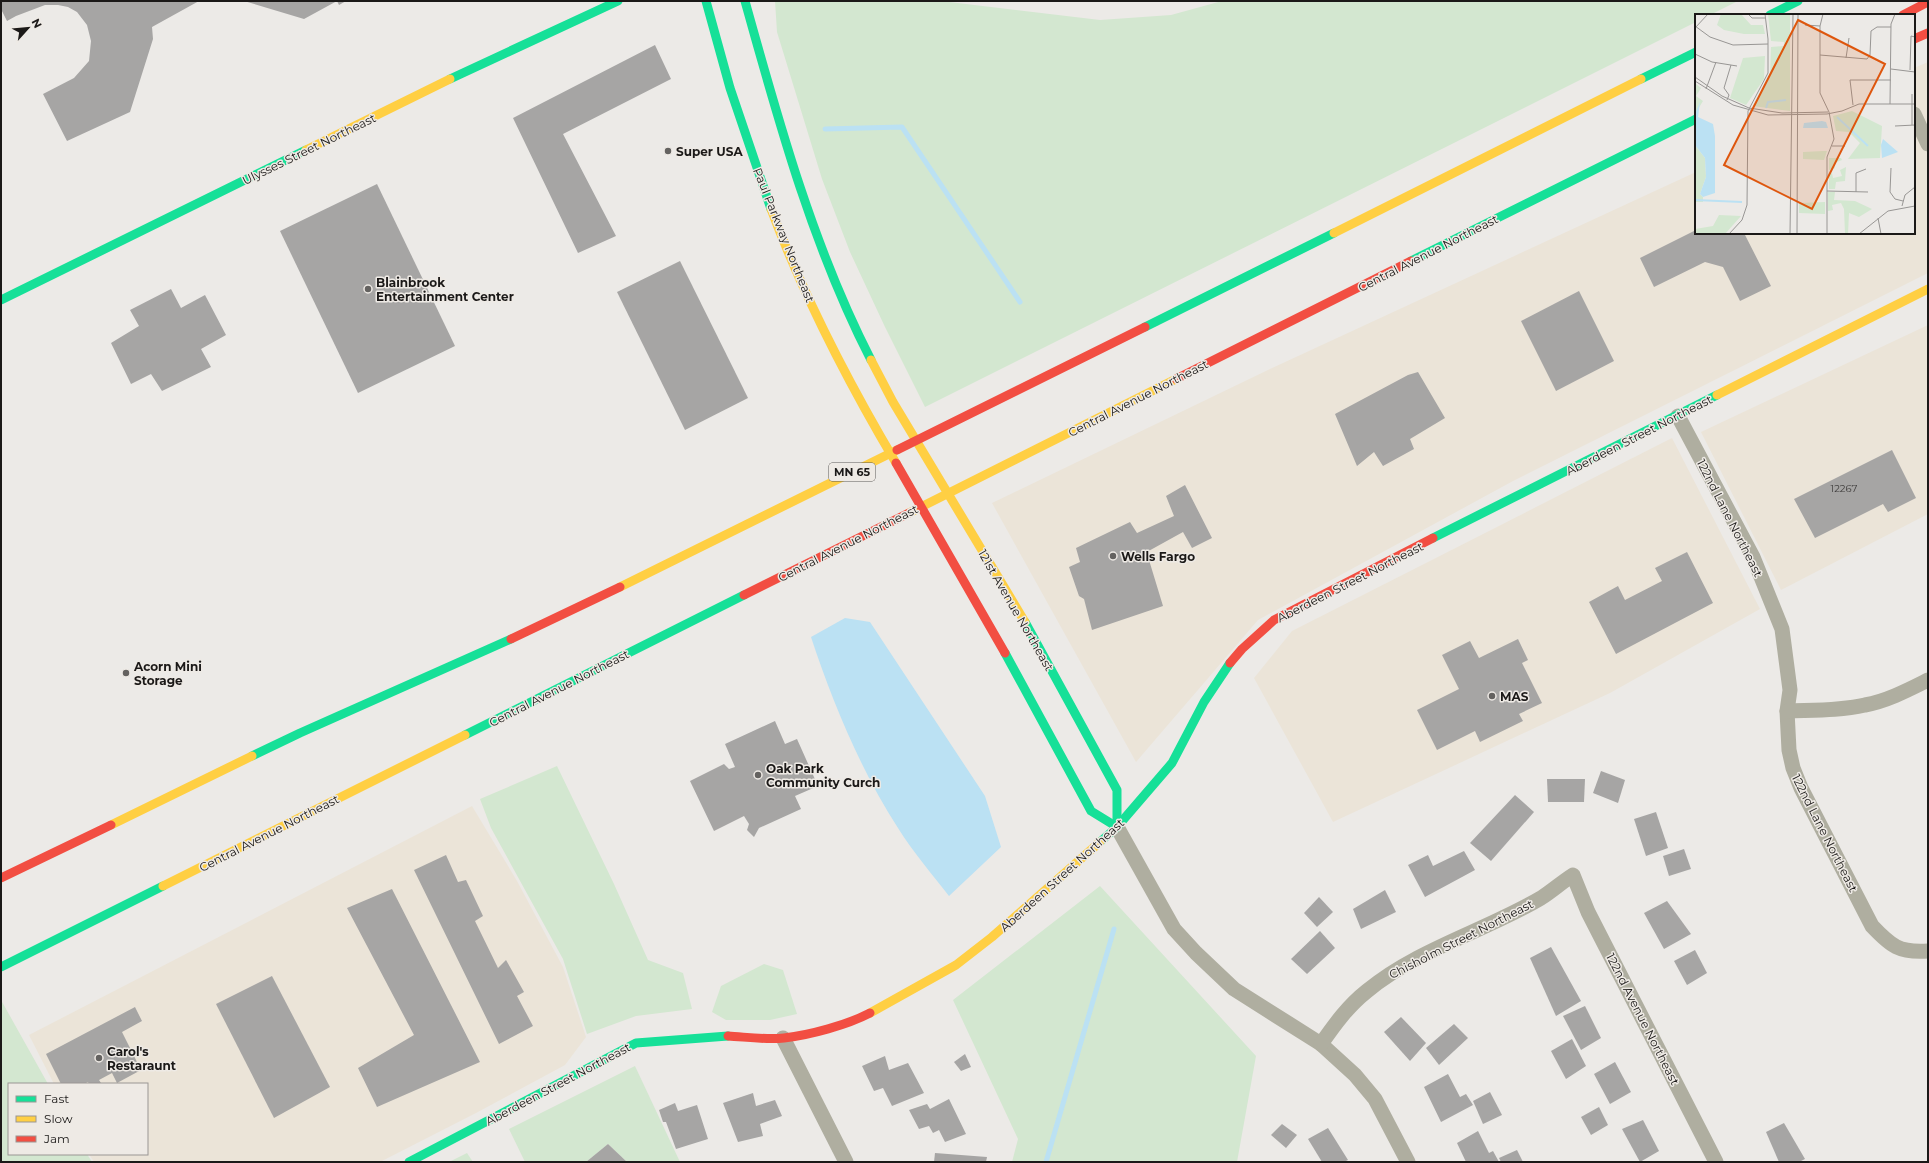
<svg xmlns="http://www.w3.org/2000/svg" width="1929" height="1163" viewBox="0 0 1929 1163" font-family="Montserrat,sans-serif">
<style>
.commercial{fill:#ebe4d8}
.green{fill:#d3e7d0}
.water{fill:#bbe1f3}
.lines{fill:none;stroke-linecap:round;stroke-linejoin:round}
.stream{stroke:#bbe1f3;stroke-width:5}
.building{fill:#a6a5a4}
.street{stroke:#afaea0;stroke-width:15}
.fast{stroke:#16e098;stroke-width:9}
.slow{stroke:#ffcf43;stroke-width:9}
.jam{stroke:#f24e42;stroke-width:9}
.poi-dot{fill:#646260;stroke:#eeeae5;stroke-width:1.5}
.labels{text-anchor:middle;dominant-baseline:central;stroke-width:3;stroke-linejoin:round;paint-order:stroke}
.number-label{font-size:10px;fill:#3e3c3b}
.shield{fill:#eeeae5;stroke:#5a5856;stroke-width:1}
.shield-label{font-size:11px;font-weight:bold;fill:#1b1918}
.street-label{font-size:12px;fill:#1b1918;stroke:#eeeae5}
.poi-label{font-size:12px;font-weight:bold;fill:#1b1918;stroke:#eeeae5;text-anchor:start}
.inset-river{fill:none;stroke:#bbe1f3;stroke-width:2}
.inset-road{fill:none;stroke:#989694;stroke-width:1}
.view{fill:#de560d;fill-opacity:0.15;stroke:#de560d;stroke-width:2}
.inset-edge{fill:none;stroke:#1b1918;stroke-width:2}
</style>
<rect width="100%" height="100%" fill="#eceae7"/>
<!-- commercial -->
<g class="commercial">
<path d="M 1928,62 L 1928,273 L 1513,481 L 1258,620 L 1136,762 L 992,503 L 1270,369 L 1696,172 L 1696,233 L 1914,233 L 1914,68 Z"/>
<path d="M 1928,325 L 1928,514 L 1781,590 L 1701,432 Z"/>
<path d="M 1672,438 L 1760,609 L 1610,693 L 1333,822 L 1254,678 L 1292,631 Z"/>
<path d="M 472,806 L 517,881 L 563,967 L 586,1037 L 565,1065 L 476,1113 L 380,1162 L 94,1162 L 89,1154 L 147,1154 L 147,1084 L 54,1084 L 29,1035 Z"/>
</g>
<!-- green -->
<g class="green">
<path d="M 775,1 L 941,1 L 1100,20 L 1171,15 L 1222,1 L 1738,1 L 1710,15 L 1696,15 L 1696,22 L 925,407 L 885,327 L 850,252 L 822,179 L 777,32 Z"/>
<path d="M 557,766 L 614,884 L 648,960 L 683,973 L 692,1009 L 636,1016 L 587,1034 L 563,959 L 491,828 L 480,799 Z"/>
<path d="M 1100,886 L 1256,1056 L 1237,1162 L 1012,1162 L 1018,1139 L 953,1000 Z"/>
<path d="M 764,964 L 783,970 L 797,1014 L 770,1020 L 726,1020 L 712,1012 L 721,986 Z"/>
<path d="M 1,1000 L 48,1084 L 9,1084 L 9,1154 L 87,1154 L 92,1162 L 1,1162 Z"/>
<path d="M 635,1066 L 680,1162 L 627,1162 L 608,1144 L 586,1162 L 525,1162 L 509,1129 Z"/>
<path d="M 467,1153 L 473,1162 L 449,1162 Z"/>
</g>
<!-- water -->
<path class="water" d="M 845,618 L 870,622 L 985,796 L 1001,847 L 949,896 C 932,874 913,852 898,828 C 861,771 832,701 811,637 Z"/>
<g class="lines">
<!-- stream -->
<g class="stream">
<path d="M 825,129 L 902,127 L 1020,302"/>
<path d="M 1046,1162 L 1114,929"/>
</g>
</g>
<!-- building -->
<g class="building">
<path d="M 1,1 L 199,1 L 152,27 L 153,39 L 130,112 L 67,141 L 43,94 L 74,78 L 89,61 L 91,41 L 87,25 L 77,12 L 68,7 L 58,5 L 45,5 L 16,16 L 7,21 L 1,9 Z"/>
<path d="M 244,1 L 346,1 L 339,5 L 337,1 L 304,19 Z"/>
<path d="M 655,45 L 671,79 L 563,134 L 616,236 L 578,253 L 513,118 Z"/>
<path d="M 377,184 L 455,346 L 358,393 L 280,231 Z"/>
<path d="M 1696,230 L 1696,233 L 1744,233 L 1771,286 L 1740,301 L 1723,267 L 1705,262 L 1654,287 L 1640,258 Z"/>
<path d="M 680,261 L 748,398 L 685,430 L 617,292 Z"/>
<path d="M 171,289 L 181,308 L 205,295 L 226,335 L 201,349 L 211,367 L 162,391 L 151,374 L 131,384 L 111,343 L 139,326 L 130,310 Z"/>
<path d="M 1579,291 L 1614,361 L 1556,391 L 1521,321 Z"/>
<path d="M 1418,372 L 1445,418 L 1410,439 L 1414,449 L 1383,466 L 1374,452 L 1357,466 L 1335,414 L 1408,375 Z"/>
<path d="M 1892,450 L 1916,498 L 1888,512 L 1883,504 L 1815,538 L 1794,499 Z"/>
<path d="M 1185,485 L 1212,538 L 1192,548 L 1183,532 L 1145,553 L 1149,560 L 1163,606 L 1092,630 L 1084,599 L 1079,596 L 1069,567 L 1080,562 L 1076,548 L 1130,522 L 1137,533 L 1174,516 L 1166,496 Z"/>
<path d="M 1687,552 L 1713,603 L 1616,654 L 1589,602 L 1618,586 L 1625,600 L 1662,581 L 1655,568 Z"/>
<path d="M 1518,639 L 1528,660 L 1522,663 L 1542,703 L 1519,714 L 1523,721 L 1480,742 L 1475,731 L 1437,750 L 1417,710 L 1459,689 L 1442,655 L 1470,641 L 1479,658 Z"/>
<path d="M 775,721 L 785,744 L 797,739 L 818,786 L 795,796 L 801,809 L 759,828 L 754,837 L 747,830 L 749,824 L 744,816 L 714,831 L 690,781 L 724,764 L 729,769 L 735,767 L 725,744 Z"/>
<path d="M 1601,771 L 1625,780 L 1618,803 L 1593,793 Z"/>
<path d="M 1547,779 L 1585,779 L 1584,802 L 1548,802 Z"/>
<path d="M 1515,795 L 1534,812 L 1491,861 L 1470,843 Z"/>
<path d="M 1656,812 L 1668,848 L 1646,856 L 1634,819 Z"/>
<path d="M 1684,849 L 1691,869 L 1669,876 L 1663,856 Z"/>
<path d="M 1464,851 L 1475,870 L 1425,897 L 1408,865 L 1428,855 L 1433,866 Z"/>
<path d="M 446,855 L 458,882 L 466,880 L 483,916 L 475,921 L 498,968 L 506,960 L 524,992 L 517,996 L 533,1026 L 499,1044 L 414,870 Z"/>
<path d="M 392,889 L 480,1062 L 377,1107 L 358,1068 L 414,1035 L 347,908 Z"/>
<path d="M 1385,890 L 1396,912 L 1361,929 L 1353,909 Z"/>
<path d="M 1319,897 L 1333,912 L 1317,927 L 1304,913 Z"/>
<path d="M 1667,901 L 1691,934 L 1664,949 L 1644,913 Z"/>
<path d="M 1320,931 L 1335,948 L 1307,974 L 1291,959 Z"/>
<path d="M 1551,947 L 1581,1001 L 1556,1016 L 1530,958 Z"/>
<path d="M 1695,950 L 1707,973 L 1687,985 L 1674,961 Z"/>
<path d="M 272,976 L 330,1087 L 274,1118 L 216,1004 Z"/>
<path d="M 1585,1006 L 1601,1038 L 1581,1050 L 1563,1016 Z"/>
<path d="M 135,1007 L 142,1021 L 122,1032 L 141,1070 L 117,1083 L 112,1073 L 99,1080 L 101,1083 L 99,1084 L 89,1084 L 88,1082 L 84,1084 L 61,1084 L 46,1054 Z"/>
<path d="M 1401,1017 L 1426,1043 L 1410,1061 L 1384,1032 Z"/>
<path d="M 1454,1024 L 1468,1038 L 1439,1065 L 1426,1048 Z"/>
<path d="M 1572,1039 L 1586,1066 L 1566,1079 L 1551,1051 Z"/>
<path d="M 965,1054 L 971,1067 L 961,1071 L 954,1062 Z"/>
<path d="M 885,1056 L 889,1070 L 908,1063 L 924,1093 L 892,1106 L 883,1088 L 874,1091 L 862,1066 Z"/>
<path d="M 1615,1062 L 1631,1092 L 1610,1104 L 1594,1074 Z"/>
<path d="M 1448,1074 L 1460,1097 L 1466,1094 L 1473,1105 L 1441,1122 L 1424,1087 Z"/>
<path d="M 1490,1092 L 1502,1115 L 1483,1124 L 1473,1101 Z"/>
<path d="M 753,1093 L 756,1106 L 775,1100 L 782,1116 L 760,1124 L 763,1136 L 738,1142 L 723,1103 Z"/>
<path d="M 949,1099 L 966,1134 L 945,1142 L 939,1130 L 933,1133 L 929,1126 L 919,1129 L 909,1110 L 927,1104 L 930,1109 Z"/>
<path d="M 675,1103 L 678,1111 L 697,1105 L 708,1139 L 676,1149 L 666,1122 L 663,1122 L 659,1110 Z"/>
<path d="M 1599,1107 L 1608,1125 L 1591,1135 L 1581,1117 Z"/>
<path d="M 1643,1120 L 1659,1151 L 1640,1162 L 1622,1129 Z"/>
<path d="M 1784,1123 L 1805,1159 L 1799,1162 L 1779,1162 L 1766,1132 Z"/>
<path d="M 1282,1124 L 1297,1135 L 1286,1148 L 1271,1135 Z"/>
<path d="M 1328,1128 L 1348,1160 L 1344,1162 L 1322,1162 L 1308,1139 Z"/>
<path d="M 1478,1131 L 1489,1153 L 1493,1151 L 1499,1162 L 1466,1162 L 1457,1143 Z"/>
<path d="M 608,1144 L 627,1162 L 586,1162 Z"/>
<path d="M 1517,1150 L 1523,1162 L 1501,1162 L 1499,1158 Z"/>
<path d="M 935,1153 L 987,1157 L 986,1162 L 934,1162 Z"/>
</g>
<g class="lines">
<!-- street -->
<g class="street">
<path d="M 1914,114 L 1928,144"/>
<path d="M 1678,416 L 1753,557 L 1782,629 L 1790,690 L 1787,711 L 1789,750 L 1793,768 L 1801,788 L 1872,926 C 1891,946 1899,953 1928,951"/>
<path d="M 1787,711 C 1813,710 1839,711 1865,705 C 1887,701 1908,690 1928,680"/>
<path d="M 1117,827 L 1174,929 L 1196,953 L 1234,989 L 1321,1044 L 1355,1075 L 1375,1099 L 1408,1162"/>
<path d="M 783,1038 L 846,1162"/>
<path d="M 1321,1044 C 1335,1024 1348,1006 1367,991 C 1418,949 1485,931 1541,898 C 1552,891 1562,882 1573,875 L 1588,912 L 1716,1162"/>
</g>
<!-- fast -->
<g class="fast">
<path d="M 706,1 L 730,88 L 771,209"/>
<path d="M 745,1 C 779,123 813,247 871,360"/>
<path d="M 1770,15 L 1798,1"/>
<path d="M 450,79 L 618,1"/>
<path d="M 1641,79 L 1696,52"/>
<path d="M 1411,261 L 1696,119"/>
<path d="M 1,300 L 306,150"/>
<path d="M 1145,327 L 1334,233"/>
<path d="M 1433,538 L 1717,395"/>
<path d="M 1025,622 L 1117,790 L 1117,827"/>
<path d="M 1005,653 L 1091,811 L 1117,827"/>
<path d="M 465,735 L 744,595"/>
<path d="M 252,756 L 300,733 L 511,639"/>
<path d="M 1100,842 L 1117,827 L 1172,763 L 1204,702 L 1230,663"/>
<path d="M 1,967 L 163,886"/>
<path d="M 409,1162 L 636,1043 L 728,1036"/>
</g>
<!-- slow -->
<g class="slow">
<path d="M 306,150 L 450,79"/>
<path d="M 771,209 C 804,297 848,382 896,463"/>
<path d="M 1334,233 L 1641,79"/>
<path d="M 871,360 L 893,402 L 1025,622"/>
<path d="M 1717,395 L 1928,289"/>
<path d="M 909,513 L 1176,379"/>
<path d="M 620,587 L 897,450"/>
<path d="M 111,825 L 252,756"/>
<path d="M 163,886 L 465,735"/>
<path d="M 870,1013 L 956,965 L 992,937 L 1100,842"/>
</g>
<!-- jam -->
<g class="jam">
<path d="M 1903,15 L 1928,2"/>
<path d="M 1914,39 L 1928,33"/>
<path d="M 1176,379 L 1411,261"/>
<path d="M 897,450 L 1145,327"/>
<path d="M 896,463 L 1005,653"/>
<path d="M 744,595 L 909,513"/>
<path d="M 511,639 L 620,587"/>
<path d="M 1230,663 L 1242,649 L 1274,620 L 1433,538"/>
<path d="M 1,878 L 111,825"/>
<path d="M 728,1036 C 746,1037 766,1040 784,1038 C 810,1035 847,1025 870,1013"/>
</g>
</g>
<!-- markers -->
<g class="poi-dot">
<circle cx="668" cy="151" r="4"/>
<circle cx="368" cy="289" r="4"/>
<circle cx="1113" cy="556" r="4"/>
<circle cx="126" cy="673" r="4"/>
<circle cx="1492" cy="696" r="4"/>
<circle cx="758" cy="775" r="4"/>
<circle cx="99" cy="1058" r="4"/>
</g>
<g class="labels">
<!-- number labels -->
<g class="number-label">
<text x="1844" y="488">12267</text>
</g>
<!-- shield labels -->
<rect class="shield" x="829" y="463" width="46" height="18" rx="3"/>
<g class="shield-label">
<text x="852" y="472">MN 65</text>
</g>
<!-- street labels -->
<g class="street-label">
<text transform="translate(309 149) rotate(-26)">Ulysses Street Northeast</text>
<text transform="translate(784 235) rotate(68)">Paul Parkway Northeast</text>
<text transform="translate(1428 253) rotate(-27)">Central Avenue Northeast</text>
<text transform="translate(1138 398) rotate(-27)">Central Avenue Northeast</text>
<text transform="translate(1639 435) rotate(-27)">Aberdeen Street Northeast</text>
<text transform="translate(1730 518) rotate(63)">122nd Lane Northeast</text>
<text transform="translate(848 543) rotate(-27)">Central Avenue Northeast</text>
<text transform="translate(1350 582) rotate(-27)">Aberdeen Street Northeast</text>
<text transform="translate(1016 610) rotate(60)">121st Avenue Northeast</text>
<text transform="translate(559 688) rotate(-27)">Central Avenue Northeast</text>
<text transform="translate(269 833) rotate(-27)">Central Avenue Northeast</text>
<text transform="translate(1825 833) rotate(63)">122nd Lane Northeast</text>
<text transform="translate(1062 875) rotate(-42)">Aberdeen Street Northeast</text>
<text transform="translate(1461 939) rotate(-27)">Chisholm Street Northeast</text>
<text transform="translate(1643 1019) rotate(63)">122nd Avenue Northeast</text>
<text transform="translate(558 1084) rotate(-28)">Aberdeen Street Northeast</text>
</g>
<!-- poi labels -->
<g class="poi-label">
<text x="676" y="151">Super USA</text>
<text x="376" y="282">Blainbrook<tspan x="376" dy="14">Entertainment Center</tspan></text>
<text x="1121" y="556">Wells Fargo</text>
<text x="134" y="666">Acorn Mini<tspan x="134" dy="14">Storage</tspan></text>
<text x="1500" y="696">MAS</text>
<text x="766" y="768">Oak Park<tspan x="766" dy="14">Community Curch</tspan></text>
<text x="107" y="1051">Carol's<tspan x="107" dy="14">Restaraunt</tspan></text>
</g>
</g>
<!-- overview -->
<g transform="translate(1695 14)">
<rect width="220" height="220" fill="#eceae7"/>
<path d="M 26,0 L 46,0 L 56,11 L 68,11 L 70,20 L 49,20 L 29,16 L 22,11 ZM 73,0 L 95,0 L 95,97 L 58,92 L 75,63 L 76,33 L 89,32 L 89,28 L 76,27 ZM 70,42 L 69,65 L 51,91 L 35,84 L 48,44 ZM 0,69 L 6,74 L 1,82 L 8,87 L 0,100 ZM 157,97 L 187,112 L 185,144 L 153,145 L 165,129 L 154,118 L 141,117 L 138,102 ZM 0,131 L 10,144 L 11,163 L 5,180 L 8,183 L 8,188 L 0,188 ZM 128,137 L 132,137 L 129,146 L 108,145 L 108,138 ZM 134,144 L 146,144 L 147,146 L 139,149 L 140,154 L 134,156 ZM 151,153 L 150,167 L 141,168 L 140,175 L 134,175 L 134,160 L 137,159 L 138,164 L 147,162 L 145,156 ZM 133,178 L 140,178 L 139,186 L 160,187 L 177,195 L 164,203 L 154,199 L 153,220 L 150,220 L 149,195 L 146,189 L 137,191 L 138,196 L 133,197 ZM 130,188 L 130,200 L 104,199 L 104,189 ZM 24,201 L 46,202 L 30,220 L 0,220 L 0,215 L 18,212 Z" fill="#d3e7d0"/>
<path d="M 5,88 L 3,103 L 18,110 L 20,122 L 20,179 L 8,183 L 5,180 L 11,163 L 10,144 L 0,131 L 0,100 ZM 127,107 L 131,108 L 133,114 L 108,114 L 109,109 ZM 188,125 L 203,138 L 187,144 L 186,131 Z" fill="#bbe1f3"/>
<path class="inset-river" d="M 71,94 L 73,88 L 91,86M 142,103 L 173,132M 0,186 L 47,188"/>
<path class="inset-road" d="M 53,0 L 57,4 L 70,4M 128,0 L 125,12 L 125,79 L 134,98 L 139,125 L 132,143 L 132,220M 110,11 L 125,12M 0,12 L 15,23 L 38,31 L 73,30M 0,14 L 13,0M 0,40 L 17,48 L 42,52M 125,41 L 172,45 L 175,41 L 176,17 L 182,13 L 196,13M 151,44 L 154,24M 196,55 L 220,58M 215,56 L 216,22 L 220,23M 0,63 L 27,82 L 54,94 L 87,99 L 133,98M 0,67 L 38,91 L 73,101 L 132,100 L 147,97 L 164,90 L 220,90M 11,75 L 21,48M 217,80 L 217,111M 32,86 L 34,81 L 29,74 L 36,51M 195,90 L 196,10 L 200,0M 158,91 L 155,66 L 196,66M 200,112 L 220,111M 137,132 L 150,132M 220,133 L 220,155M 196,154 L 195,178 L 200,185 L 208,187M 132,177 L 173,178M 161,178 L 161,159 L 171,155M 207,192 L 210,181 L 220,173M 183,204 L 186,220M 34,220 L 47,206 L 52,191 L 53,97 L 73,59 L 73,25 L 70,0M 95,220 L 98,0M 102,220 L 103,0M 164,220 L 193,197 L 220,192"/>
<path class="view" d="M 103,6 L 190,50 L 117,195 L 29,151 Z"/>
<rect width="220" height="220" class="inset-edge"/>
</g>
<!-- border -->
<rect width="1929" height="1163" fill="none" stroke="#1b1918" stroke-width="4"/>
<!-- legend -->
<rect x="8" y="1083" width="140" height="72" fill="#eeeae5" stroke="#9a9693"/>
<rect x="16" y="1096" width="20" height="6" fill="#16e098" stroke="#9a9693"/>
<text x="44" y="1103" font-size="12" fill="#1b1918">Fast</text>
<rect x="16" y="1116" width="20" height="6" fill="#ffcf43" stroke="#9a9693"/>
<text x="44" y="1123" font-size="12" fill="#1b1918">Slow</text>
<rect x="16" y="1136" width="20" height="6" fill="#f24e42" stroke="#9a9693"/>
<text x="44" y="1143" font-size="12" fill="#1b1918">Jam</text>
<!-- north arrow -->
<g transform="translate(28 28) rotate(63)" stroke="#eeeae5" stroke-width="3" paint-order="stroke">
<path d="M0-3L7 15L0 10L-7 15Z" fill="#1b1918"/>
<text y="-6" font-size="11" font-weight="bold" text-anchor="middle" fill="#1b1918">N</text>
</g>
</svg>
